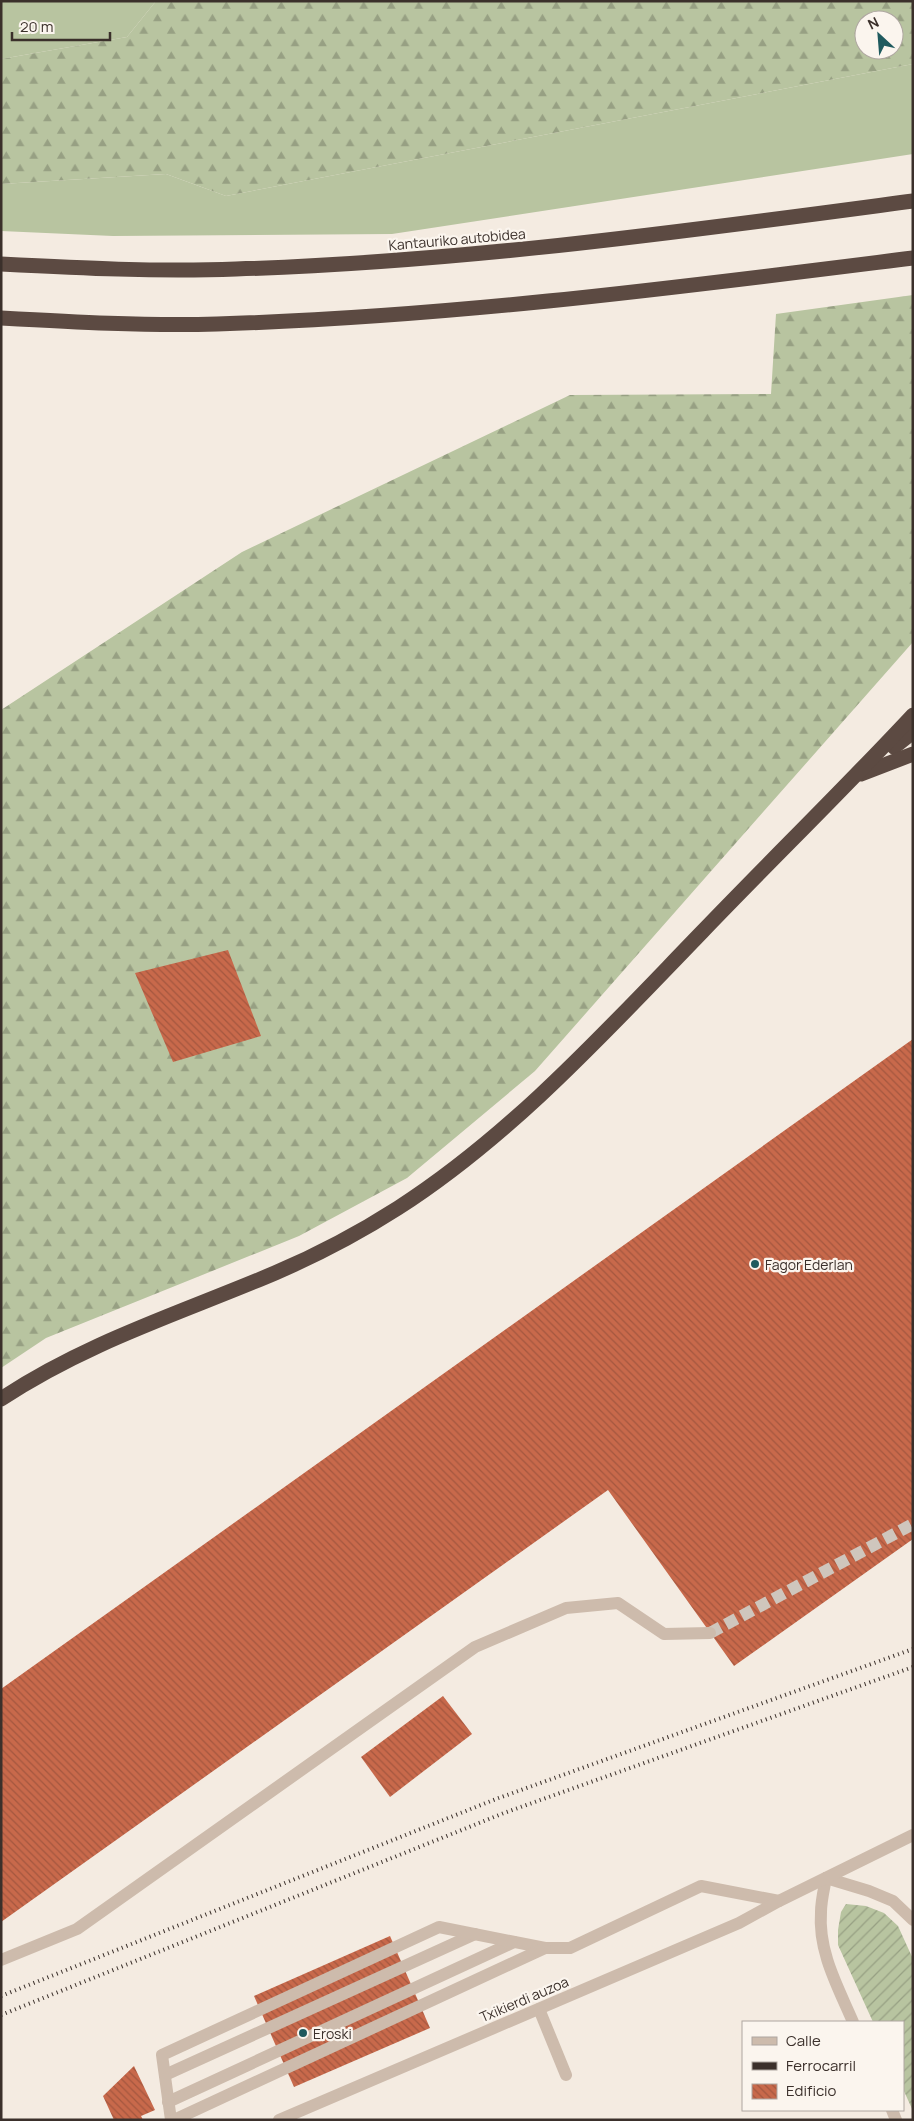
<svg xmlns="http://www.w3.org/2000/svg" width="914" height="2121" viewBox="0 0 914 2121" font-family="Manrope,sans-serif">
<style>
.grass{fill:#b8c4a0}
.forest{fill:url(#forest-firs);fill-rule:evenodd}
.garden{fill:url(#garden-furrows)}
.building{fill:url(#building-back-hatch)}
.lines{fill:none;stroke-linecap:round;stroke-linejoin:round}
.minor-tunnel{stroke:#cfc6bd;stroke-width:12;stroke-dasharray:12 6;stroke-linecap:butt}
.minor{stroke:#cdbbac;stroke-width:12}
.highway{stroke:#5c4a42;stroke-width:15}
.rail{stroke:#3b302b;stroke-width:4;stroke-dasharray:1 4;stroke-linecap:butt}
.poi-dot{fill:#1f5a5e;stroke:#fbf5ee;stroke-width:2}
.labels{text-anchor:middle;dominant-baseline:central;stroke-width:4.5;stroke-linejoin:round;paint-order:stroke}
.street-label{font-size:14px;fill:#3b302b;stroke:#fbf5ee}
.poi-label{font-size:14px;fill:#3b302b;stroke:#fbf5ee;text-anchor:start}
</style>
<defs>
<pattern id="forest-firs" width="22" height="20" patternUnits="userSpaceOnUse" patternTransform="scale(1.25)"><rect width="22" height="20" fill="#b8c4a0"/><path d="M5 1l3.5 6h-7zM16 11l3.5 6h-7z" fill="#97a083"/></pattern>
<pattern id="garden-furrows" width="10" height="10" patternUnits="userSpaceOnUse" patternTransform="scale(1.25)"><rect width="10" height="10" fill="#b8c4a0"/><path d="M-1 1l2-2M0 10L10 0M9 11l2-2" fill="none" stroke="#97a083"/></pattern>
<pattern id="building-back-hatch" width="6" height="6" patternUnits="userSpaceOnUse" patternTransform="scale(1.25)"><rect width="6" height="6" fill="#c8694b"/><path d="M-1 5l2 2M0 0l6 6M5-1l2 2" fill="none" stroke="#a4573f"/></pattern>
</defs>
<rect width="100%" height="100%" fill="#f4ebe1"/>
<!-- grass -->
<g class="grass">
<path d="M 1,1 L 156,1 L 127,37 L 1,59 Z"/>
<path d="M 913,64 L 913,154 L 392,234 L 113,236 L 1,231 L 1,184 L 166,174 L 226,196 Z"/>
</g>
<!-- forest -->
<g class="forest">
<path d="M 156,1 L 913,1 L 913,64 L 226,196 L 166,174 L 1,184 L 1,59 L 127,37 ZM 864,20 L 894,20 L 894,50 L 864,50 Z"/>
<path d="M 913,295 L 913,642 L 535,1071 L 407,1178 L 299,1236 L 46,1338 L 1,1368 L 1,710 L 242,552 L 570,395 L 771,394 L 776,314 Z"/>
</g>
<!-- garden -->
<path class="garden" d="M 846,1904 L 866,1906 L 884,1913 L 898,1926 L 913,1959 L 913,2111 L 903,2089 L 903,2022 L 873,2022 L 838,1945 L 838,1930 L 841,1912 Z"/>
<!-- building -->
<g class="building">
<path d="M 228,950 L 261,1036 L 173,1062 L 135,973 Z"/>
<path d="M 913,1039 L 913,1539 L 734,1666 L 608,1490 L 1,1922 L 1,1689 Z"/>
<path d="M 443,1696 L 472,1734 L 390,1797 L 361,1757 Z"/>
<path d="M 390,1936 L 430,2028 L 294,2087 L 254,1996 Z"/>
<path d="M 134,2066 L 155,2110 L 141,2116 L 143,2120 L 114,2120 L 103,2096 Z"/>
</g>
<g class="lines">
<!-- minor-tunnel -->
<path class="minor-tunnel" d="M 710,1633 L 913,1524"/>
<!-- minor -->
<g class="minor">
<path d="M 826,1878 C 824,1889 821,1901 821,1912 C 818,1952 838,1987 853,2022"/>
<path d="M 826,1878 L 869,1891 L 893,1901 L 913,1920"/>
<path d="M 1,1960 L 77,1929 L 475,1647 L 566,1608 L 618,1603 L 664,1634 L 710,1633"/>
<path d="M 539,2009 L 566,2075"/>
<path d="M 165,2075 L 475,1934"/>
<path d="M 168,2102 L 514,1942"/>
<path d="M 892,2110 L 896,2120"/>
<path d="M 171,2120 L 162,2055 L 439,1927 L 545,1948 L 570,1948 L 701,1886 L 779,1901"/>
<path d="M 174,2120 L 545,1948"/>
<path d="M 279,2120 L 739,1923 L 779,1901 L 913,1835"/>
</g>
<!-- highway -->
<g class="highway">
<path d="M 1,264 C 79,268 158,272 236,269 C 463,262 687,231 913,201"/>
<path d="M 1,318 C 73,322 145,326 217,324 C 451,317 681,287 913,258"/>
<path d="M 894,747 L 913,732"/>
<path d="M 861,774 L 913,754"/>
<path d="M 1,1399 C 87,1342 181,1313 275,1273 C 317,1255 359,1233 398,1208 C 513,1134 607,1030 702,932 C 772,859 844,789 913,715"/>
</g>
<!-- rail -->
<g class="rail">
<path d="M 1,1996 L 496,1799 L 913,1649"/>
<path d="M 1,2015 L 504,1813 L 913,1667"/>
</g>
</g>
<!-- markers -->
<g class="poi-dot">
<circle cx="755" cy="1264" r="5"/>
<circle cx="303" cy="2033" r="5"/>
</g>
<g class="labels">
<!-- street labels -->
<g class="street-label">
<text transform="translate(457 239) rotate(-5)">Kantauriko autobidea</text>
<text transform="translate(524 1999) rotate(-23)">Txikierdi auzoa</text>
</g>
<!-- poi labels -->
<g class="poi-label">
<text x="765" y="1264">Fagor Ederlan</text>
<text x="313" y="2033">Eroski</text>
</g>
</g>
<!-- border -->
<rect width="914" height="2121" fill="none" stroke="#3b302b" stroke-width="5"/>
<!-- legend -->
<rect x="742" y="2021" width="162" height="90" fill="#fbf5ee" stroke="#aea6a0"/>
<rect x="752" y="2037" width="25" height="8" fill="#cdbbac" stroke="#aea6a0"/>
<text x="786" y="2046" font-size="15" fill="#3b302b">Calle</text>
<rect x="752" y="2062" width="25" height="8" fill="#3b302b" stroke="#aea6a0"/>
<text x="786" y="2071" font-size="15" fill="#3b302b">Ferrocarril</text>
<rect x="752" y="2084" width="25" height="15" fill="url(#building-back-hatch)" stroke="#aea6a0"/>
<text x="786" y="2096" font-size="15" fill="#3b302b">Edificio</text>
<!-- north arrow -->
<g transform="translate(879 35) rotate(334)"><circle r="24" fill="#fbf5ee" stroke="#aea6a0"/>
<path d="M0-4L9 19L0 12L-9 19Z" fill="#1f5a5e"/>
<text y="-8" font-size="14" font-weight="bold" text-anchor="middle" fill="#3b302b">N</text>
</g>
<!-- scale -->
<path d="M12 32v8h98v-8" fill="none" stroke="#3b302b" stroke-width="2.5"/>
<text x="20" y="32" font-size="15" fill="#3b302b" stroke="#fbf5ee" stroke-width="4" paint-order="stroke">20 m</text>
</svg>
